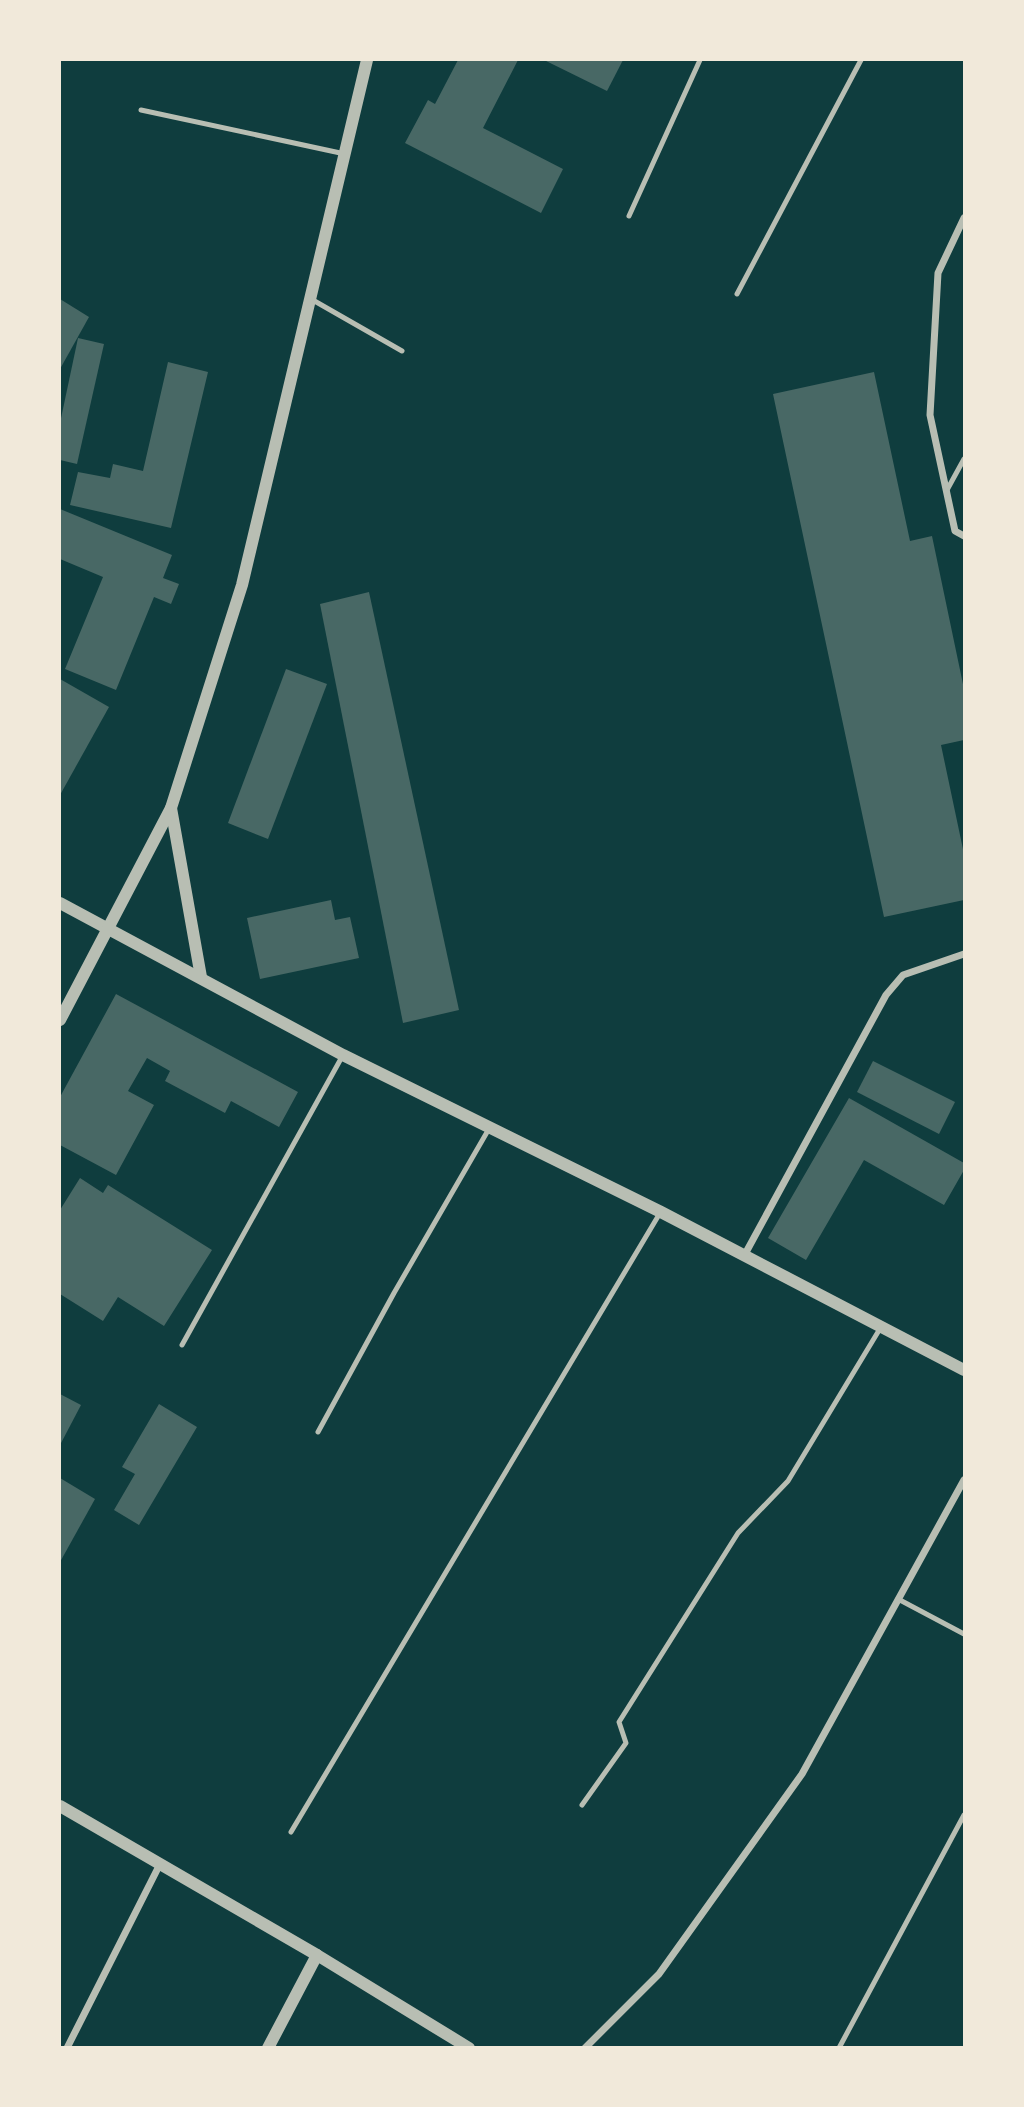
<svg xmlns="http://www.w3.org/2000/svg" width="1024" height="2107" viewBox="0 0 1024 2107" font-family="'DM Sans',sans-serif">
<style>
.building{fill:#486865}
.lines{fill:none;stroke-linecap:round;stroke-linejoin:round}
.service{stroke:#b8beb3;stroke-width:5}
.minor{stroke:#b8beb3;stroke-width:7}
.tertiary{stroke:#b8beb3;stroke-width:12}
</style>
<rect width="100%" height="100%" fill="#0f3d3e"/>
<!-- building -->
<g class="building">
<path d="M 458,60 L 518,60 L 483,128 L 563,169 L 541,213 L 405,143 L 428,100 L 435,104 Z"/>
<path d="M 544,60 L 623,60 L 607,91 Z"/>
<path d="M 60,299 L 89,317 L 60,369 Z"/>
<path d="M 78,338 L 104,344 L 77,464 L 60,460 L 60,423 Z"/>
<path d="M 168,362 L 208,372 L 171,528 L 70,505 L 78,472 L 110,478 L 113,464 L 143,471 Z"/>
<path d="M 874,372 L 910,541 L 932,536 L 964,689 L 964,740 L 941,745 L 964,854 L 964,900 L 884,917 L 773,394 Z"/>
<path d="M 60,509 L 172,555 L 163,578 L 179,584 L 171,604 L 154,597 L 116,690 L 65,669 L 103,577 L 60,559 Z"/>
<path d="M 369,592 L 459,1010 L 403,1023 L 320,604 Z"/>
<path d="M 286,669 L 327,684 L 268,839 L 228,823 Z"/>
<path d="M 60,679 L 109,707 L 60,795 Z"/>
<path d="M 331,900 L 335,920 L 350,917 L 359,958 L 260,979 L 247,918 Z"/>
<path d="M 116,994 L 298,1092 L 279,1127 L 231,1101 L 225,1113 L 165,1081 L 170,1071 L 147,1058 L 128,1091 L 154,1105 L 116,1175 L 60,1145 L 60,1097 Z"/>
<path d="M 873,1061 L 955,1102 L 939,1134 L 857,1092 Z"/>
<path d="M 849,1098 L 964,1163 L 964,1170 L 944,1205 L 864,1160 L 806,1260 L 768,1238 Z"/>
<path d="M 80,1178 L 103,1193 L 108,1185 L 212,1250 L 164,1326 L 118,1297 L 103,1321 L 60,1294 L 60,1210 Z"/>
<path d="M 60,1394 L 81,1405 L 60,1445 Z"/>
<path d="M 159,1404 L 197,1427 L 139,1525 L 114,1510 L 135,1474 L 122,1467 Z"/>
<path d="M 60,1478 L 95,1499 L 60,1562 Z"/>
</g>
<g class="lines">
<!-- service -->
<g class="service">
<path d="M 141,110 L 345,154"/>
<path d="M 629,216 L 700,60"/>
<path d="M 737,294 L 861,60"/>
<path d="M 311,299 L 402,351"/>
<path d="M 947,490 L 964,459"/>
<path d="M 182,1345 L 343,1055"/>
<path d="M 318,1432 L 394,1293 L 490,1127"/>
<path d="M 898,1599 L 964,1634"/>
<path d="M 582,1805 L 626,1743 L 619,1722 L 738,1533 L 788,1481 L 881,1327"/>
<path d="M 291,1832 L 660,1213"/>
<path d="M 839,2048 L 964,1815"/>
</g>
<!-- minor -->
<g class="minor">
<path d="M 964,218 L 938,273 L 930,415 L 955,531 L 964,536"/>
<path d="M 744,1256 L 886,995 L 903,975 L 964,954"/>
<path d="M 67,2048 L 160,1864"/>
<path d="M 585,2048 L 659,1974 L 802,1774 L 964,1480"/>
</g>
<!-- tertiary -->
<g class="tertiary">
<path d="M 171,808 L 201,977"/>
<path d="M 60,903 L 343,1055 L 661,1212 L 964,1370"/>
<path d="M 60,1020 L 171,808 L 242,585 L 367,60"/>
<path d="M 60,1806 L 317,1955 L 469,2048"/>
<path d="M 268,2048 L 317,1955"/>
</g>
</g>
<!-- border -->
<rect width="1024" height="2107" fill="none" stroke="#f1e9da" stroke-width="122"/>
</svg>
